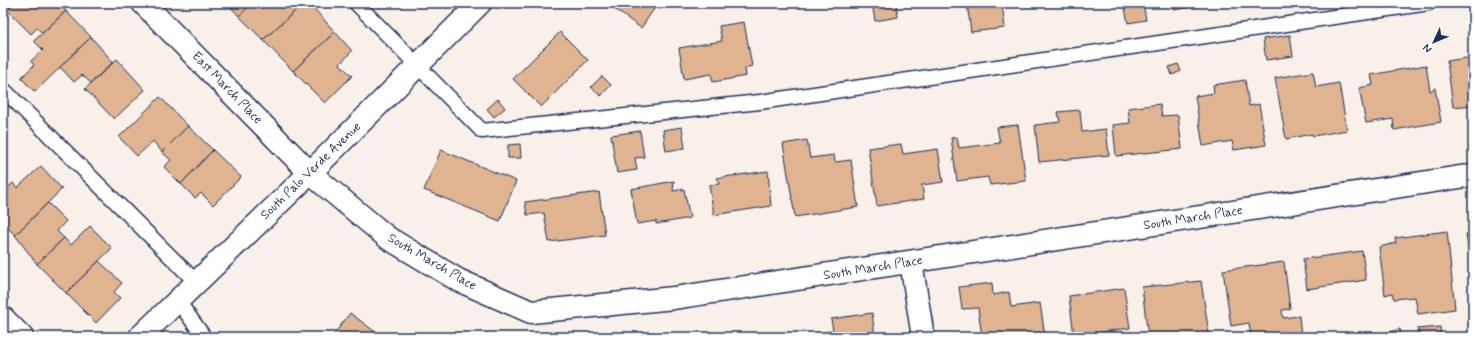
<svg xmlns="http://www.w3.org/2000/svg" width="1476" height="340" viewBox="0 0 1476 340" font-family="Mynerve,sans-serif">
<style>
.building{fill:#e0b491;stroke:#1b2f5e}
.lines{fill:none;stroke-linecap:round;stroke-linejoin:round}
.service-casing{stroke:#1b2f5e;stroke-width:17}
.minor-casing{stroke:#1b2f5e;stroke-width:25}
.tertiary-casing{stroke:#1b2f5e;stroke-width:25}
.service{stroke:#fff;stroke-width:14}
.minor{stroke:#fff;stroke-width:22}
.tertiary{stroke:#fff;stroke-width:22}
.labels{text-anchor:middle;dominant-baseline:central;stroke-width:3.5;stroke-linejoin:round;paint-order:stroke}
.street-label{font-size:13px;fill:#1b2f5e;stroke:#fff}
</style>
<rect width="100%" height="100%" fill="#f9f0e9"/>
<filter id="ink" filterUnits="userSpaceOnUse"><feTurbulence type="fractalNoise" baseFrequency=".025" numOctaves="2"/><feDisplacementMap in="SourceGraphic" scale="8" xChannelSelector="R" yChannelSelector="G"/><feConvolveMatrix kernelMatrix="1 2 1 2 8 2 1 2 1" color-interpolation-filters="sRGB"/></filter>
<g filter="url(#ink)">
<!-- building -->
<g class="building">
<path d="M 15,3 L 58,3 L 66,11 L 42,33 L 37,28 L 31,34 L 7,10 Z"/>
<path d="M 227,3 L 252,3 L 239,16 Z"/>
<path d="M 252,3 L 304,3 L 263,40 L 239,16 Z"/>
<path d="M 304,3 L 309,3 L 335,32 L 293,71 L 263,40 Z"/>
<path d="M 606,3 L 658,3 L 641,28 Z"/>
<path d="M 872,3 L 896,3 L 898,17 L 875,21 Z"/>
<path d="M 967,3 L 1002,3 L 1005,28 L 971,32 Z"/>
<path d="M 1124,3 L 1143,3 L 1146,20 L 1128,23 Z"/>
<path d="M 1173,3 L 1215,3 L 1174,10 Z"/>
<path d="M 66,11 L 91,37 L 35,92 L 21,78 L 34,65 L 31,61 L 43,50 L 34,41 Z"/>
<path d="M 744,22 L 752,66 L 745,68 L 746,76 L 713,82 L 711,74 L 684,79 L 679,48 L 722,41 L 719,26 Z"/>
<path d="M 335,32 L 352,51 L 340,64 L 352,76 L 325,103 L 293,71 Z"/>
<path d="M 560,32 L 588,60 L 541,107 L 513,79 Z"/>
<path d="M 1290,35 L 1293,56 L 1266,60 L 1263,39 Z"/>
<path d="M 91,37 L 113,62 L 91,83 L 82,75 L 74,82 L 60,67 Z"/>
<path d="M 1473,57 L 1473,105 L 1453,107 L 1447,61 Z"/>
<path d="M 117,59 L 145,90 L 114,119 L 85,89 Z"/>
<path d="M 1178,64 L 1181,71 L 1172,75 L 1169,67 Z"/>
<path d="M 1426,65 L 1430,91 L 1435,88 L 1441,122 L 1394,130 L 1393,119 L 1366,123 L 1359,88 L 1373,85 L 1371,75 Z"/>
<path d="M 1313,72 L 1316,87 L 1339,83 L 1347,130 L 1313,136 L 1312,134 L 1286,139 L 1275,78 Z"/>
<path d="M 602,76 L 611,85 L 601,96 L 591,87 Z"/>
<path d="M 1245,80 L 1249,106 L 1259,104 L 1266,145 L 1234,150 L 1232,141 L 1203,146 L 1195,96 L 1214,93 L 1213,85 Z"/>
<path d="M 160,97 L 188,126 L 162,152 L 153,141 L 137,156 L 119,137 Z"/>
<path d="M 498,99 L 505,108 L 494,117 L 487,109 Z"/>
<path d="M 1160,104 L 1162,116 L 1178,115 L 1182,149 L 1116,156 L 1113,125 L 1130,123 L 1128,108 Z"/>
<path d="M 1080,110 L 1082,132 L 1106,129 L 1109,155 L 1039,162 L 1035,125 L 1060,122 L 1058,112 Z"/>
<path d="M 1018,125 L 1026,181 L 990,185 L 988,177 L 957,181 L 951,138 L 957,137 L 959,148 L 1000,143 L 997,127 Z"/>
<path d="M 188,126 L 213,150 L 181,184 L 164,167 L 171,160 L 162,152 Z"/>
<path d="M 682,127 L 685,148 L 666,151 L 663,130 Z"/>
<path d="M 640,131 L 644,157 L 635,158 L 637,170 L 617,173 L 611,135 Z"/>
<path d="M 807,140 L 810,158 L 834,155 L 835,162 L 851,160 L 858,207 L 795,217 L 783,144 Z"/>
<path d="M 520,144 L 521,158 L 508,158 L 508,145 Z"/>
<path d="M 901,144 L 903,154 L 938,149 L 943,182 L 922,185 L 924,199 L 877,206 L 868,148 Z"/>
<path d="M 213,150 L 241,177 L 213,205 L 201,193 L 195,198 L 181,184 Z"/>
<path d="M 441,150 L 516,181 L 500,221 L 424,190 Z"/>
<path d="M 41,166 L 62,189 L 15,235 L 3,223 L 3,192 L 13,183 L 17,188 Z"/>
<path d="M 768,171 L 771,206 L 714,215 L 709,185 L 719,184 L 717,178 Z"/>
<path d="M 674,181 L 673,191 L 684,189 L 690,218 L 656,224 L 656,221 L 637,224 L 631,189 Z"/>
<path d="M 599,192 L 605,235 L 549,242 L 544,213 L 527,215 L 525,202 Z"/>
<path d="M 48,203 L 66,221 L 57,231 L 64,238 L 37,264 L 15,235 Z"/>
<path d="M 90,226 L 112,248 L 66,293 L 37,264 L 64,238 L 71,245 Z"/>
<path d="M 1447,231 L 1455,309 L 1418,314 L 1415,297 L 1394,299 L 1392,293 L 1385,295 L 1379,247 L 1396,243 L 1395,238 Z"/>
<path d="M 1473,233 L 1473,269 L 1471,269 L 1466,234 Z"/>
<path d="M 1362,251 L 1366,280 L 1307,289 L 1303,259 Z"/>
<path d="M 99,261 L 122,283 L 114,292 L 120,298 L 96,323 L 66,293 Z"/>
<path d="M 1284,262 L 1290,309 L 1282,310 L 1283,318 L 1299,316 L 1301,337 L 1251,337 L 1249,323 L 1231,326 L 1223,270 Z"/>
<path d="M 1201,281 L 1209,334 L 1181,337 L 1148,337 L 1142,287 Z"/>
<path d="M 992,283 L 993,295 L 1009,292 L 1011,307 L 1040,303 L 1045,337 L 982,337 L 978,308 L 962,309 L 959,287 Z"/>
<path d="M 1124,288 L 1130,328 L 1074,336 L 1069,296 Z"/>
<path d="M 350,313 L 382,337 L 332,337 Z"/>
<path d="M 872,313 L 875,337 L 816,337 L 815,333 L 833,331 L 831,319 Z"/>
<path d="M 1440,327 L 1441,337 L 1407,337 L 1420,335 L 1417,329 Z"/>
<path d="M 1400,329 L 1402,337 L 1391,337 L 1390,332 Z"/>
</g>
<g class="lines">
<!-- service casing -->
<g class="service-casing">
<g id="service">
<path d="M 356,3 L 482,131 L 760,102 L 1429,3"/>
<path d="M 3,89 L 196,282"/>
<path d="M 178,301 L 204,337"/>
</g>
</g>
<!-- minor casing -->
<g class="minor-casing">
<g id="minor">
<path d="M 143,3 L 310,173 L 388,238 L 458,280 L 531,312 L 674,298 L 1473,175"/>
<path d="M 911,262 L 923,337"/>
<path d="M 140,337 L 310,173 L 480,3"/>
</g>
</g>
<!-- tertiary casing -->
<g class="tertiary-casing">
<path id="tertiary" d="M 3,318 L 22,337"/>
</g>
<!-- service -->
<use href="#service" class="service"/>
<!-- minor -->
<use href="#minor" class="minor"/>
<!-- tertiary -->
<use href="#tertiary" class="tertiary"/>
</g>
</g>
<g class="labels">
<!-- street labels -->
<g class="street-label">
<text transform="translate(227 88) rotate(46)">East March Place</text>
<text transform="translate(311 171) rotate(-44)">South Palo Verde Avenue</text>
<text transform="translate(1193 218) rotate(-9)">South March Place</text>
<text transform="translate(432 262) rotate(30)">South March Place</text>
<text transform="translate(873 268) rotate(-9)">South March Place</text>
</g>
</g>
<!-- margin -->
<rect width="1476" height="340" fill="none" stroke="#fff" stroke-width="16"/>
<rect x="8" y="8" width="1460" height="324" fill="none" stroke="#1b2f5e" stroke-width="1.5" filter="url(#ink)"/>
<!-- north arrow -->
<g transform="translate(1434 42) rotate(226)" stroke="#ffffff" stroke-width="3" paint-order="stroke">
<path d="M0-3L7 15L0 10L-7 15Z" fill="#1b2f5e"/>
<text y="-6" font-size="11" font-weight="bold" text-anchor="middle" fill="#1b2f5e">N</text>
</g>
</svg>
